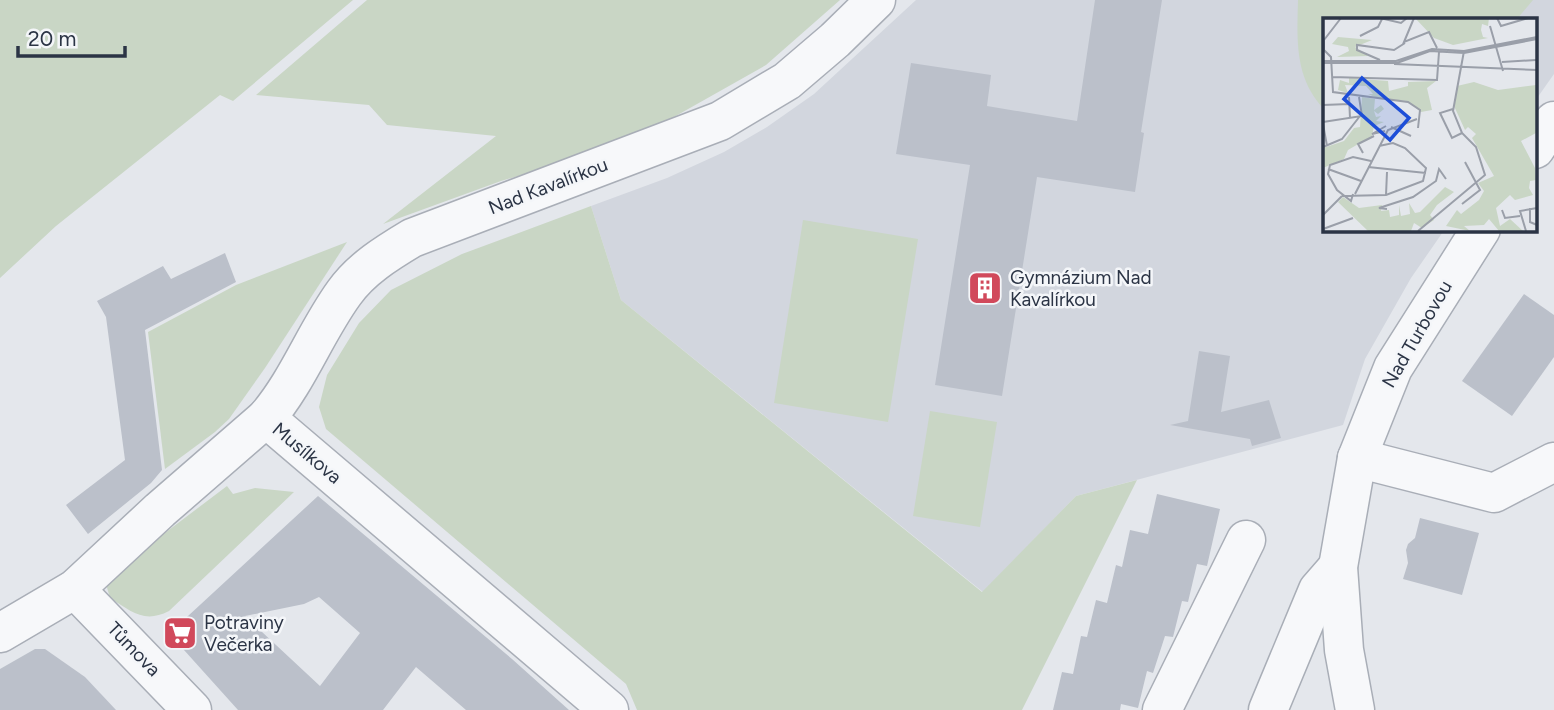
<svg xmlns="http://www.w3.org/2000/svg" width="1554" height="710" viewBox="0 0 1554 710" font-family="Figtree,sans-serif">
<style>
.built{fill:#d2d6de}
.green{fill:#c9d6c5}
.building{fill:#bbc0ca;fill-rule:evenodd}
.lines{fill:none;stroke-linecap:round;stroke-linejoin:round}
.minor-casing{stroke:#a9aeb7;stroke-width:41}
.minor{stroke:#f7f8fa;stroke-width:38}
.labels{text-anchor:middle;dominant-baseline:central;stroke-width:5;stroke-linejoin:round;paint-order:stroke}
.street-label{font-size:19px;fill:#2b3445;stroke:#f4f6f9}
.poi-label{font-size:19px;fill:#2b3445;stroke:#f4f6f9;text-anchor:start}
.inset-road{fill:none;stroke:#9a9fa9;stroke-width:2}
.view{fill:#1d4ed8;fill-opacity:0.15;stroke:#1d4ed8;stroke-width:3.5}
.inset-edge{fill:none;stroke:#2b3445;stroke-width:3.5}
</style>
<rect width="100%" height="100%" fill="#e4e7ec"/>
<!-- built -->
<path class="built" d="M 916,0 L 1554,0 L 1554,74 L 1535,101 L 1535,19 L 1325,19 L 1325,229 L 1445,229 L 1411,278 L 1365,359 L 1343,425 L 1076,496 L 983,592 L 621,300 L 591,206 L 667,178 L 724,152 L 767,127 L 814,94 Z"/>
<!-- green -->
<g class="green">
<path d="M 0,0 L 353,0 L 233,101 L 220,95 L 56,226 L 0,278 Z"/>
<path d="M 367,0 L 840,0 L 766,65 L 658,126 L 562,163 L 501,181 L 383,224 L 496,136 L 387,125 L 369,105 L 256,95 Z"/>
<path d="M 1298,0 L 1533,0 L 1517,19 L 1325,19 L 1325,110 C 1294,79 1297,39 1298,0 Z"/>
<path d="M 591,206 L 621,300 L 982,592 L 1076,496 L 1137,480 L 1022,710 L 637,710 L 626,684 L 326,429 L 319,407 L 327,375 L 359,323 L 391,290 L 462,254 Z"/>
<path d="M 803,220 L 918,239 L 888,422 L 774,403 Z"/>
<path d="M 347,242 L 265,368 L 229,419 L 215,432 L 165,469 L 148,332 L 236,285 Z"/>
<path d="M 930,411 L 997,422 L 980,527 L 913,516 Z"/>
<path d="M 227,486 L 233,494 L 255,488 L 294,492 L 169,611 C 144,624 131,611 110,598 L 106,584 L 112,573 Z"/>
</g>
<!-- building -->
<g class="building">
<path d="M 1095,0 L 1162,0 L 1141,132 L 1144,133 L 1135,192 L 1037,177 L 1002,396 L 935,385 L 970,165 L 896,154 L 911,63 L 991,75 L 987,106 L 1077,121 Z"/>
<path d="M 225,253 L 236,282 L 145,330 L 162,470 L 151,483 L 88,534 L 66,505 L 125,460 L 106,317 L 97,301 L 163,266 L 171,279 Z"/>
<path d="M 1524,294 L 1554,315 L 1554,357 L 1512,416 L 1462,381 Z"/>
<path d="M 1199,351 L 1230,356 L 1221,412 L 1269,400 L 1281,438 L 1252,446 L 1250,439 L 1170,425 L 1188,421 Z"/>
<path d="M 1157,494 L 1220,509 L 1207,566 L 1197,564 L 1188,602 L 1182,601 L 1173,637 L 1165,636 L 1153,673 L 1147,671 L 1138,708 L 1121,704 L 1120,710 L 1053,710 L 1062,672 L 1073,674 L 1081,636 L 1087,637 L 1096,600 L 1107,603 L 1116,565 L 1122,567 L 1130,530 L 1148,534 Z"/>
<path d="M 318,496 L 512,659 L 569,710 L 466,710 L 416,667 L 383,710 L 238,710 L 175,640 L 175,628 ZM 319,597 L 360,633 L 320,686 L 245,616 L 304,604 Z"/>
<path d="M 1420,518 L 1479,533 L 1462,595 L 1403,579 L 1408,563 L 1406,550 L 1408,544 L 1415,538 Z"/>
<path d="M 35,649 L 45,649 L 85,677 L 116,710 L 0,710 L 0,669 Z"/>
</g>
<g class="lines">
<!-- minor casing -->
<g class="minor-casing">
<g id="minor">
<path d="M 1535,149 L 1554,121"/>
<path d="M 266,418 L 609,710"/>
<path d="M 1357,458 L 1494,493 L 1554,462"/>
<path d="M 75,589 L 192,710"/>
<path d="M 0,633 L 75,589 L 160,510 L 266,418 C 298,381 315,333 344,293 C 361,269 387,253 412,238 L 720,121 L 787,81 L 835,40 L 876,0"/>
<path d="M 1162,710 L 1246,540"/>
<path d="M 1268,710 L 1318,590 L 1338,567"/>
<path d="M 1355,710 L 1344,650 L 1338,567 L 1357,458 L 1393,368 L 1481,229"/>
</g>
</g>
<!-- minor -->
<use href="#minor" class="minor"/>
</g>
<!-- icons -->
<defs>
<g id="building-square" transform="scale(1.75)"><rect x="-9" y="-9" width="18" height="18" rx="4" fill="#d1495b" stroke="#f4f6f9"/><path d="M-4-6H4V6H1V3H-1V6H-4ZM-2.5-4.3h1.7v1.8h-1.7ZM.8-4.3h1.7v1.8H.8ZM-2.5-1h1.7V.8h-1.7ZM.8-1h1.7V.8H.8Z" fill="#fff"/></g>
<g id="supermarket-square" transform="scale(1.75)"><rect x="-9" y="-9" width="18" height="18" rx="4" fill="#d1495b" stroke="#f4f6f9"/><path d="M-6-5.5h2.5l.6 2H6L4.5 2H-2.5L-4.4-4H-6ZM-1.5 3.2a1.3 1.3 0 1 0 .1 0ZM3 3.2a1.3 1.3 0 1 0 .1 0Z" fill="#fff"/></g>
</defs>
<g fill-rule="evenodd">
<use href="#building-square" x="985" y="288"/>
<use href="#supermarket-square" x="180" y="633"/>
</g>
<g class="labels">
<!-- street labels -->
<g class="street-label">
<text transform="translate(548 186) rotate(-21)">Nad Kavalírkou</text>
<text transform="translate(1417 334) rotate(-60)">Nad Turbovou</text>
<text transform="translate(307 453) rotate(40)">Musílkova</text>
<text transform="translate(134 649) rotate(46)">Tůmova</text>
</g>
<!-- poi labels -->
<g class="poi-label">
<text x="1010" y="277">Gymnázium Nad<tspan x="1010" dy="22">Kavalírkou</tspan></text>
<text x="204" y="622">Potraviny<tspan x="204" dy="22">Večerka</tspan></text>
</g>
</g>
<!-- overview -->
<g transform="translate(1323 18)">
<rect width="214" height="214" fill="#e4e7ec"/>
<path d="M 92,0 L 166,0 L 165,8 L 159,6 L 158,12 L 160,19 L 165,20 L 130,27 L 111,20 ZM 15,19 L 49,22 L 32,29 L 45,38 L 14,39 L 26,33 L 25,29 L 9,26 ZM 26,60 L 65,63 L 66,73 L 85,68 L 85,64 L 113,63 L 104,70 L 109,92 L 98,94 L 84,83 L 54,80 L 45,76 L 50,76 L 43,68 L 22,67 L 25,75 L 15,72 L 17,62 L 26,65 ZM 151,64 L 175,72 L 213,67 L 213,115 L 198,123 L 212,150 L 213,162 L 207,163 L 206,170 L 210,177 L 192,182 L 187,177 L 173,190 L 177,208 L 187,201 L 200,213 L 176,213 L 166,201 L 161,207 L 141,208 L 147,213 L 123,208 L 134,192 L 138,196 L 156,182 L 161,173 L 155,165 L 171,158 L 149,120 L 153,116 L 145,109 L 142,112 L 131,88 L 134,68 ZM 39,79 L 52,81 L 51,92 L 58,87 L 61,91 L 55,96 L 51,93 L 53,99 L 58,98 L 53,103 L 61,104 L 51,108 L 49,118 L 25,132 L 21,141 L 0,150 L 0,130 L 21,123 L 31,110 L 37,109 ZM 122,169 L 131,174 L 114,187 L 107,197 L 111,202 L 99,210 L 91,205 L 88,213 L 45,213 L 15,184 L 20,179 L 36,190 L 59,187 L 58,193 L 66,192 L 67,199 L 76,197 L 76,187 L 78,198 L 87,196 L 86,185 L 92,195 L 97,194 Z" fill="#c9d6c5"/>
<path class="inset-road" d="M 18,0 L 1,22 L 1,32 L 8,39 L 10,74 L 85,84 L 97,92 L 95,110M 57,0 L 78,5 L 84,0M 91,0 L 81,24 L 106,14 L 114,30M 174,0 L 178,8 L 205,0M 167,8 L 180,53M 37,18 L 55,9 L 59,1M 57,42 L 34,32 L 34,27 L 71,32 L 82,25M 0,43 L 73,43 L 109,31 L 141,33 L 214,19M 179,44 L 213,42M 0,45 L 74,45 L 107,33 L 141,35 L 214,21M 71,46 L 214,52M 9,59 L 114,62 L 116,34M 26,79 L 27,100M 0,87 L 26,86M 130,91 L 117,95 L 129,120 L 139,115M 0,104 L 39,98 L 36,79M 0,106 L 4,128M 68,109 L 88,118M 62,113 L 49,116 L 63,108M 0,129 L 19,121 L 37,98M 40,135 L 35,126 L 51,118M 45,149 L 103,155M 5,151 L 38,163M 30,176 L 28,183 L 14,172 L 5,156 L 7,147 L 30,139 L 48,143M 32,176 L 65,112 L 94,101M 63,177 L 64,154M 19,178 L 63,177 L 100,163 L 103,150 L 82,130 L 70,125 L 56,128M 139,186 L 157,172 L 142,144M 207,190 L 207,204 L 214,207M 64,191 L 56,190 L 90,179 L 113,163 L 116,151 L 123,161M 179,192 L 182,200 L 197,198M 0,197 L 19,178M 0,211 L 30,200M 95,213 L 162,157 L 153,129 L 139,115 L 130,93 L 141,33M 203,213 L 197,193 L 214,190"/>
<path class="view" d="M 39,60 L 86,100 L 67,122 L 21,81 Z"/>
<rect width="214" height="214" class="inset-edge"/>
</g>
<!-- scale -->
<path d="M18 46v10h107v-10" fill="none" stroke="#2b3445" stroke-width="3.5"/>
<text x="28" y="46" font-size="21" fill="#2b3445" stroke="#f4f6f9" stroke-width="5" paint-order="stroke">20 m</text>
</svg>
